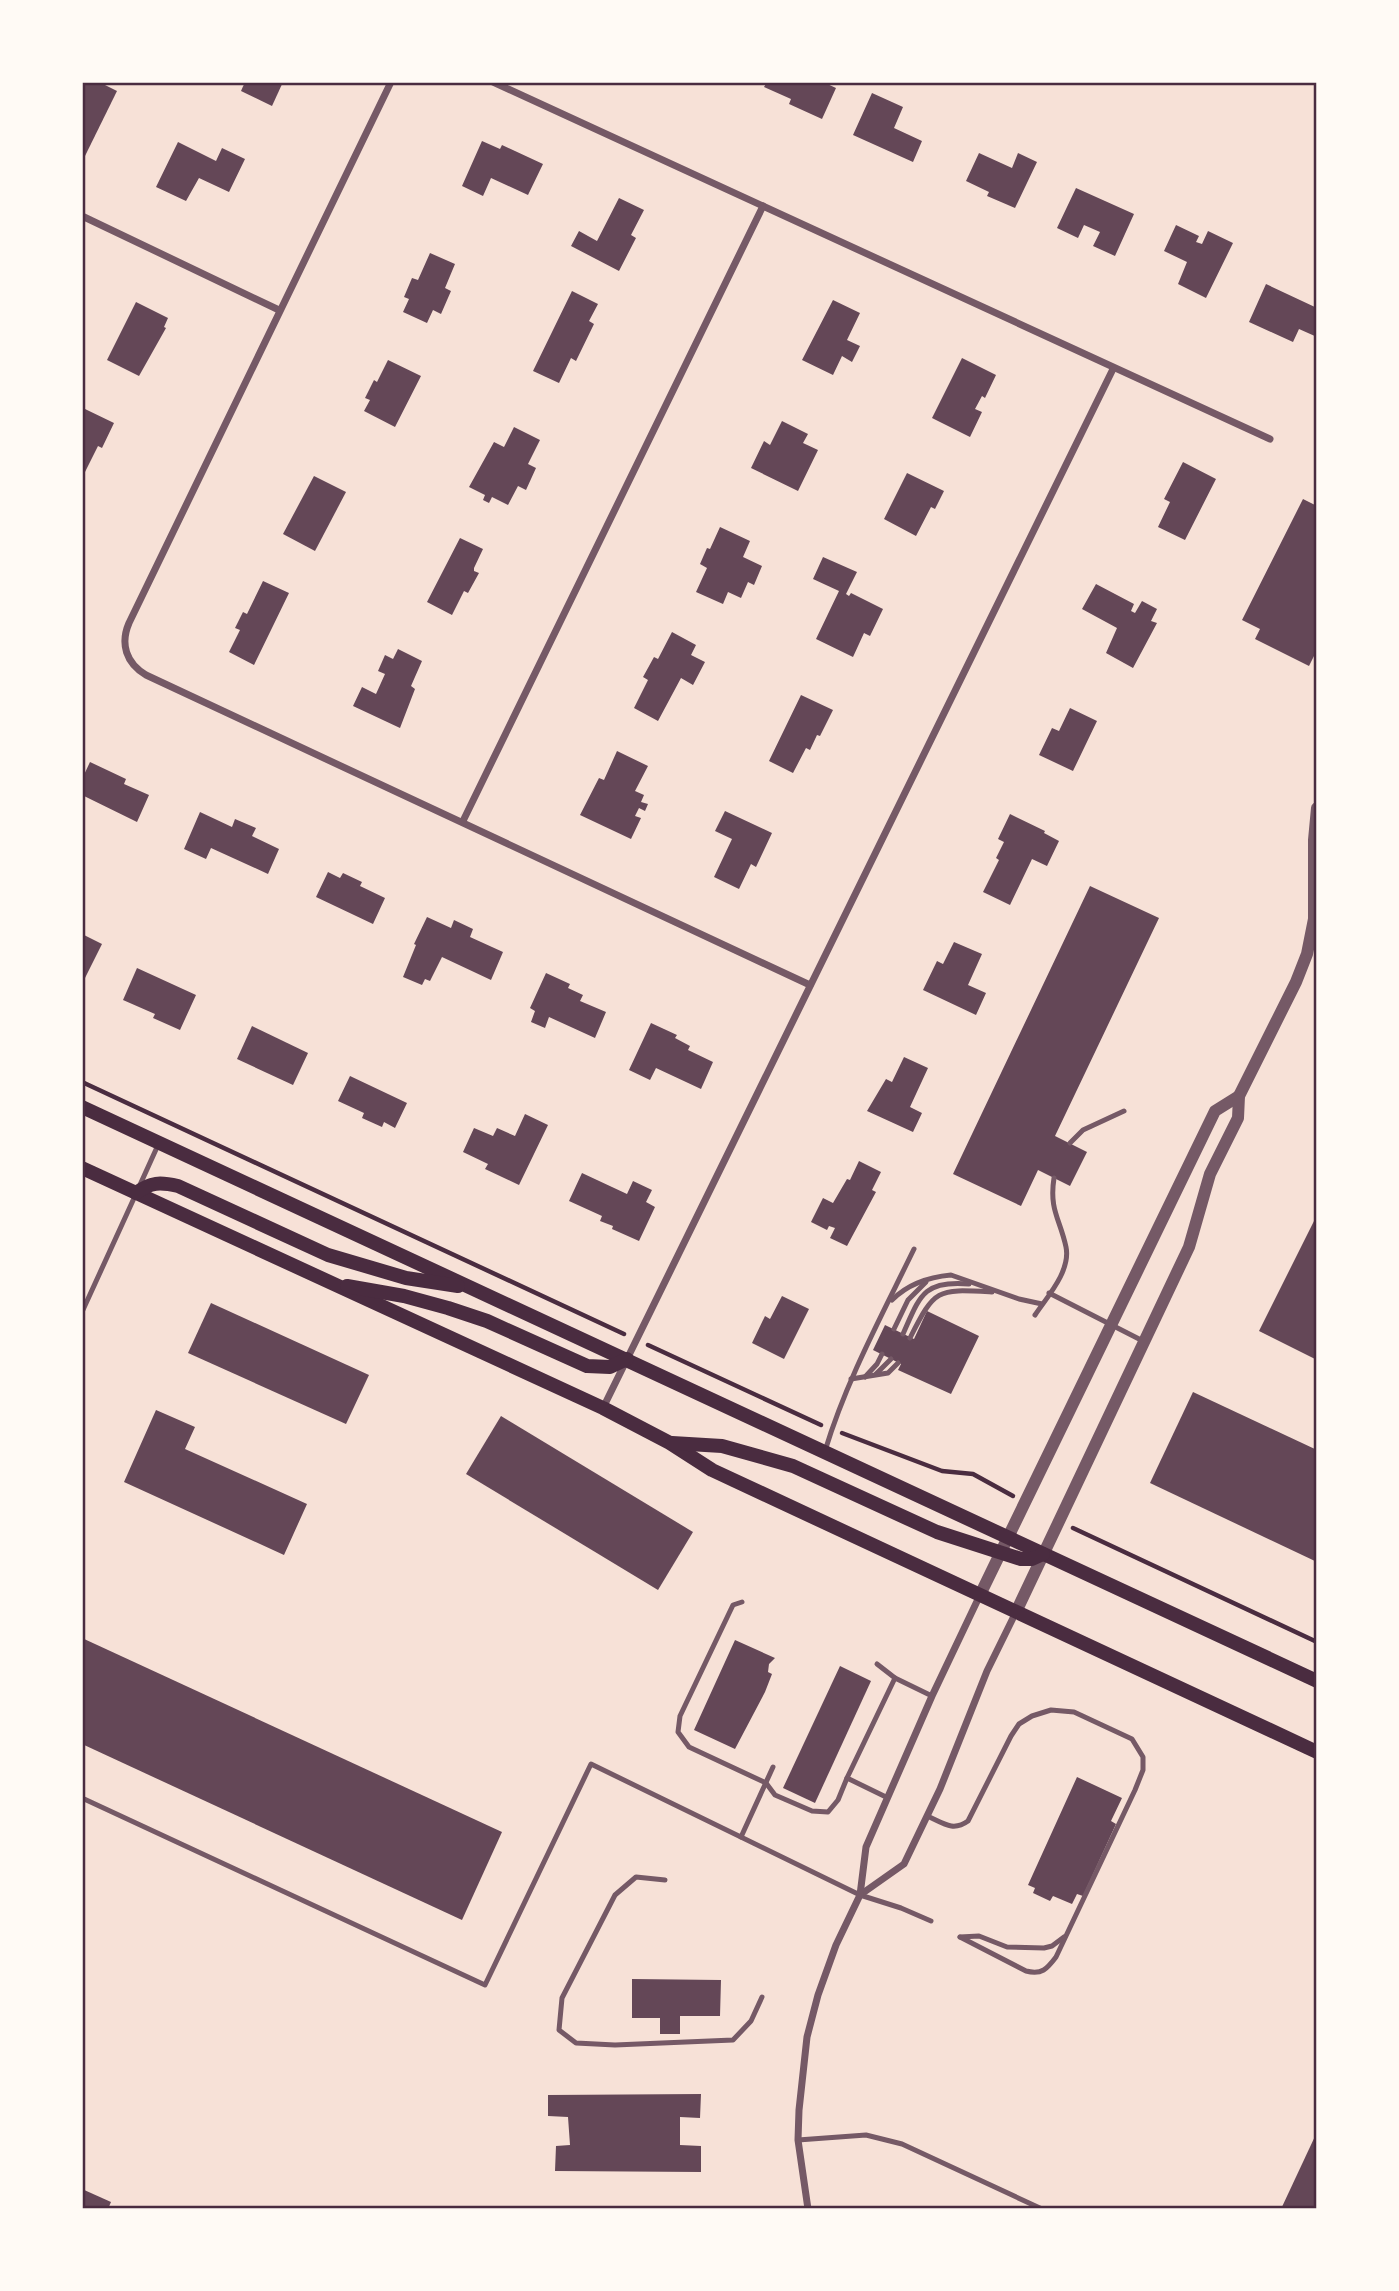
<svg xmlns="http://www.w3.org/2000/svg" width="1399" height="2291" viewBox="0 0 1399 2291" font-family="'Asap Condensed',sans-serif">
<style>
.building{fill:#644757}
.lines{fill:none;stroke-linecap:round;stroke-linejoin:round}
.path{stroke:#4a2c40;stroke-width:4.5}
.service{stroke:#755966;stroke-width:5}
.minor{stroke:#755966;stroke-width:7}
.tertiary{stroke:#755966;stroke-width:12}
.secondary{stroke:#4a2c40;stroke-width:14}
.neatline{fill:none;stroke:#4a2c40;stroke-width:2.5}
</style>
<rect width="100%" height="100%" fill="#f7e1d7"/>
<!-- building -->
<g class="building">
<path d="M 82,82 L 99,82 L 117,91 L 85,156 L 82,155 Z"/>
<path d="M 245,82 L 283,82 L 272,106 L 241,91 Z"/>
<path d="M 767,82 L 823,82 L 836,88 L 822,119 L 789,104 L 791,99 L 764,87 Z"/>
<path d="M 872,93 L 903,107 L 894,128 L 922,141 L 913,162 L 853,135 Z"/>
<path d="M 482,141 L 500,149 L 502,145 L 543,164 L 528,195 L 491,178 L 483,196 L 462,186 Z"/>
<path d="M 178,142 L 216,161 L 222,148 L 245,159 L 229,192 L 199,178 L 186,201 L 156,187 Z"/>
<path d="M 979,153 L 1012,168 L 1018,153 L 1037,162 L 1015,208 L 987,196 L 989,192 L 966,181 Z"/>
<path d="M 1076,188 L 1134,214 L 1115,256 L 1093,246 L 1100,232 L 1084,225 L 1078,238 L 1057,228 Z"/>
<path d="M 619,198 L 644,210 L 631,235 L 636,238 L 619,271 L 571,246 L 579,231 L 597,241 Z"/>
<path d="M 1176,225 L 1199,236 L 1196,242 L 1202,244 L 1208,231 L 1233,243 L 1206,298 L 1178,284 L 1187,262 L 1164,251 Z"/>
<path d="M 430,253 L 455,264 L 445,288 L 451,291 L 441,314 L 433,310 L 427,323 L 403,312 L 409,299 L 404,297 L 412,278 L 418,280 Z"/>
<path d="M 1266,284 L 1317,308 L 1317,337 L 1299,329 L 1293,342 L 1249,322 Z"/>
<path d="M 572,291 L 598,304 L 589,321 L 594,324 L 576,361 L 571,358 L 559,383 L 533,371 Z"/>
<path d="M 833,300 L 860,313 L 847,340 L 860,346 L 852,362 L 842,356 L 833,375 L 802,360 Z"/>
<path d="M 136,302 L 168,318 L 164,327 L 166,328 L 139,376 L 107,360 Z"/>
<path d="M 962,358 L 996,375 L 985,398 L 982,396 L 975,409 L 982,412 L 970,437 L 932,418 Z"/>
<path d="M 388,360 L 421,376 L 395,427 L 364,411 L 370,400 L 365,398 L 374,380 L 377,382 Z"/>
<path d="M 85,409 L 114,423 L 102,448 L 98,446 L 82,478 L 82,415 Z"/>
<path d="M 782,421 L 808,434 L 803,443 L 818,450 L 798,491 L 751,468 L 764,441 L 770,445 Z"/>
<path d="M 514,427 L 540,440 L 528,464 L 536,468 L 526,490 L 518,486 L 508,505 L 492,497 L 489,503 L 483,500 L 485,495 L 469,487 L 494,442 L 504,447 Z"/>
<path d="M 1183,462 L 1216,479 L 1185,540 L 1158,527 L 1170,502 L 1164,499 Z"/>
<path d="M 907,473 L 944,491 L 935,509 L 931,507 L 916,536 L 884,519 Z"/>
<path d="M 314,476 L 346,492 L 315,551 L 283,534 Z"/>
<path d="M 1303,499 L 1317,506 L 1317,650 L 1309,666 L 1255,639 L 1260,629 L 1242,620 Z"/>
<path d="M 720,527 L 750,541 L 743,557 L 762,566 L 754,585 L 748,582 L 741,598 L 728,592 L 723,604 L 696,592 L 707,568 L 700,564 L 707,548 L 710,549 Z"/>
<path d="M 460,538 L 483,549 L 474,568 L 474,571 L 479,573 L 468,593 L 464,591 L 452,615 L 427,602 Z"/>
<path d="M 823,557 L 857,572 L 846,594 L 849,596 L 851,593 L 883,609 L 870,636 L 864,633 L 853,657 L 816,639 L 839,591 L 813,579 Z"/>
<path d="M 263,581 L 289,593 L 254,665 L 229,652 L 240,630 L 235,628 L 243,612 L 247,614 Z"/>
<path d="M 1096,584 L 1134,604 L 1131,611 L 1135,613 L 1142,601 L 1157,609 L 1151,621 L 1157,623 L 1133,668 L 1106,653 L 1117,628 L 1082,609 Z"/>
<path d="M 672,632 L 696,645 L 691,655 L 705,662 L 693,685 L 681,678 L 658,721 L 634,708 L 648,680 L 643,677 L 654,657 L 658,659 Z"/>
<path d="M 398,649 L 422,661 L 411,686 L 415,689 L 400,728 L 353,706 L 362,687 L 376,694 L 385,674 L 378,671 L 385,655 L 393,659 Z"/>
<path d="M 801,695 L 833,710 L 820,736 L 817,735 L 810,750 L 806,748 L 793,773 L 769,761 Z"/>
<path d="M 1070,708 L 1097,721 L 1073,771 L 1039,755 L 1052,728 L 1059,731 Z"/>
<path d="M 617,751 L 648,766 L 635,791 L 644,795 L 641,802 L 648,804 L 645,811 L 639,808 L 635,816 L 641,818 L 631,839 L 580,815 L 599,778 L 604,780 Z"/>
<path d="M 90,762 L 126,779 L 124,784 L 149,795 L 137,822 L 82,795 L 82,779 Z"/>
<path d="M 725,811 L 772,833 L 756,867 L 751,864 L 739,889 L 714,877 L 732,839 L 715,831 Z"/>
<path d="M 200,812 L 232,827 L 235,819 L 256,828 L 252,836 L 279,849 L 268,874 L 211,848 L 206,859 L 184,849 Z"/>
<path d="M 1010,814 L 1045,831 L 1044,833 L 1059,841 L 1047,866 L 1032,859 L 1010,905 L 983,892 L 999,860 L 996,858 L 1004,842 L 998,839 Z"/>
<path d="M 328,872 L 340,878 L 343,873 L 362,882 L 360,886 L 385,898 L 373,924 L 316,897 Z"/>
<path d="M 1090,886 L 1159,918 L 1055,1136 L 1087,1152 L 1070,1186 L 1038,1170 L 1021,1206 L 953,1174 Z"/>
<path d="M 427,917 L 451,928 L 454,920 L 473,929 L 470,937 L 503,952 L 491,980 L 442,957 L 430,981 L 425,979 L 422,985 L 403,977 L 416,945 L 414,944 Z"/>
<path d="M 82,934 L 102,944 L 82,984 Z"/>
<path d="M 954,942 L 982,954 L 968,985 L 986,993 L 976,1015 L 923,990 L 937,961 L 943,964 Z"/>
<path d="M 137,968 L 196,995 L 180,1030 L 153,1018 L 155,1014 L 123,1000 Z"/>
<path d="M 546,973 L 570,984 L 568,988 L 583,995 L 580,1001 L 606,1012 L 595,1038 L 549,1017 L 545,1028 L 531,1022 L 535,1011 L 530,1008 Z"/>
<path d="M 651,1023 L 677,1035 L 675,1038 L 690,1046 L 688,1050 L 713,1062 L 701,1089 L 656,1068 L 650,1080 L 629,1070 Z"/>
<path d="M 252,1026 L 308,1053 L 293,1085 L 237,1059 Z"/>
<path d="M 904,1057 L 928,1068 L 910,1107 L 922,1113 L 913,1132 L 867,1111 L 886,1079 L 892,1082 Z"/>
<path d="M 350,1076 L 407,1103 L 395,1128 L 384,1122 L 382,1127 L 362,1118 L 364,1113 L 338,1101 Z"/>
<path d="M 525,1114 L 548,1125 L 519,1185 L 485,1169 L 488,1164 L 463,1152 L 474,1128 L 493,1136 L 497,1128 L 515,1136 Z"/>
<path d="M 859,1161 L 881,1172 L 872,1190 L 876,1192 L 847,1246 L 830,1238 L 835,1228 L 829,1226 L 827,1230 L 811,1222 L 823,1198 L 833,1203 L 847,1179 L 850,1180 Z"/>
<path d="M 582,1173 L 627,1194 L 633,1181 L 652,1190 L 646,1202 L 655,1207 L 639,1241 L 612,1229 L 613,1226 L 600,1221 L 602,1216 L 569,1201 Z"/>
<path d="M 1314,1221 L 1317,1222 L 1317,1360 L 1259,1331 Z"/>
<path d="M 782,1296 L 809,1309 L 784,1359 L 752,1343 L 765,1316 L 770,1319 Z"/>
<path d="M 211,1303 L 369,1375 L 346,1424 L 188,1353 Z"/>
<path d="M 927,1311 L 979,1336 L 951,1394 L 898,1370 L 901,1364 L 873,1350 L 885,1325 L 914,1339 Z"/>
<path d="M 1193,1392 L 1317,1450 L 1317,1562 L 1150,1483 Z"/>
<path d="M 156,1410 L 195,1427 L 185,1449 L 307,1504 L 284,1555 L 124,1482 Z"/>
<path d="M 501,1416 L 693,1532 L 658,1590 L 466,1474 Z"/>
<path d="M 82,1638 L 502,1832 L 462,1920 L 82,1744 Z"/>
<path d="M 735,1640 L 775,1658 L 769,1664 L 768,1672 L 772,1674 L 765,1692 L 735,1749 L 694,1730 Z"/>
<path d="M 840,1666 L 871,1681 L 815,1803 L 783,1788 Z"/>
<path d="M 1077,1777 L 1122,1798 L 1111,1821 L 1116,1824 L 1083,1896 L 1077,1894 L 1072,1904 L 1053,1896 L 1050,1901 L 1033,1893 L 1035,1888 L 1028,1885 Z"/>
<path d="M 632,1979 L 721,1980 L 720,2016 L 680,2016 L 680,2034 L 660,2034 L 660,2018 L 632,2018 Z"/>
<path d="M 701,2094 L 700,2118 L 680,2117 L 680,2145 L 701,2146 L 701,2172 L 555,2171 L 556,2146 L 570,2145 L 568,2117 L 548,2116 L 548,2095 Z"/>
<path d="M 1317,2132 L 1317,2209 L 1281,2209 Z"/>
<path d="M 82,2189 L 111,2202 L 108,2209 L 82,2209 Z"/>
</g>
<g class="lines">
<!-- path -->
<g class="path">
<path d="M 82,1082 L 624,1334"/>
<path d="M 648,1345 L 821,1425"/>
<path d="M 842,1433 L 942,1471 L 973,1474 L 1013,1496"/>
<path d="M 1073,1528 L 1317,1642"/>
</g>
<!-- service -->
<g class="service">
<path d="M 1070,1143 L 1083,1130 L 1124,1111"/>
<path d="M 139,1187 L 158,1145"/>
<path d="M 1049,1293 L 1143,1341"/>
<path d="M 892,1300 C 908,1284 929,1277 951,1275 L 1019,1299 L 1042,1304"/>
<path d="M 82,1312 L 135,1196"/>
<path d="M 1035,1315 C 1047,1297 1071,1271 1066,1247 C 1060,1219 1049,1210 1054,1178"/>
<path d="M 894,1329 L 908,1300 L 926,1282"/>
<path d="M 903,1334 C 920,1296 923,1280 969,1284"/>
<path d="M 910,1338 C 935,1288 937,1289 992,1292"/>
<path d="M 876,1374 L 891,1359"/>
<path d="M 865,1377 L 877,1364 L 882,1354"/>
<path d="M 851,1379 L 888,1373 L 898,1363"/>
<path d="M 825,1451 C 846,1381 882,1315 914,1249"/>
<path d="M 742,1602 L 733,1605 L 680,1716 L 678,1732 L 689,1747 L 766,1783 L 775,1795 L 812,1811 L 828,1812 L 838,1800 L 847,1778"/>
<path d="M 877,1664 L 895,1678"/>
<path d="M 886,1797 L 847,1778 L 895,1678 L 932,1696"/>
<path d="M 82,1798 L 485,1985 L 591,1764 L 860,1895 L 901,1908 L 931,1921"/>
<path d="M 927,1816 C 943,1823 953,1832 968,1821 L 1011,1736 L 1019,1724 L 1032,1716 L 1051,1710 L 1074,1712 L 1132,1739 L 1143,1757 L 1143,1770 L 1135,1790 L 1056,1957 C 1047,1969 1042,1975 1026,1971 L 960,1937"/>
<path d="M 741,1837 L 773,1767"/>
<path d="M 665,1880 L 636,1877 L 615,1895 L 562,1998 L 559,2030 L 576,2043 L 615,2045 L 733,2040 L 751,2021 L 762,1997"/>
<path d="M 960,1937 L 979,1936 L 1007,1947 L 1044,1948 L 1052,1946 L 1064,1937"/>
<path d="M 798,2140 L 866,2135 L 902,2144 L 1042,2209"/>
</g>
<!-- minor -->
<g class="minor">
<path d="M 391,82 L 129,623 C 120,644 126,663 146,675 L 810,985"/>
<path d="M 493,82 L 1270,439"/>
<path d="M 82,216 L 279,310"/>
<path d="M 463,821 L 763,206"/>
<path d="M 603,1408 L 1113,369"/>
<path d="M 860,1895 L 904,1864 L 940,1789 L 987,1671 L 1016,1612"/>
<path d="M 808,2209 L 798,2140 L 799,2110 L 807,2037 L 818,1995 L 836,1945 L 860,1895 L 866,1847 L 932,1696 L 980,1595"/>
</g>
<!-- tertiary -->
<g class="tertiary">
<path d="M 980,1595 L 1215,1111 L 1239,1096"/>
<path d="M 1016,1612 L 1189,1247 L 1210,1174 L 1238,1118 L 1239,1096 L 1296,982 L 1307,954 L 1314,919 L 1314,840 L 1317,808"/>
</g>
<!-- secondary -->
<g class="secondary">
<path d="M 82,1107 L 1317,1681"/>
<path d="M 82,1168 L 603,1408 L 670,1443 L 712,1470 L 1317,1752"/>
<path d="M 136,1193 C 151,1182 160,1182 178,1186 L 328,1255 L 406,1278 L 458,1286"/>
<path d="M 347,1286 L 404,1296 L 448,1308 L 487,1321 L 587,1366 L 610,1367 L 627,1359"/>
<path d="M 672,1443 L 722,1446 L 793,1466 L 937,1532 L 1021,1559 L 1032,1559 L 1043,1554"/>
</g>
</g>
<!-- border -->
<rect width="1399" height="2291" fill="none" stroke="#fffaf5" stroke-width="168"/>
<rect x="84" y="84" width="1231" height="2123" class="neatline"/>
</svg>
